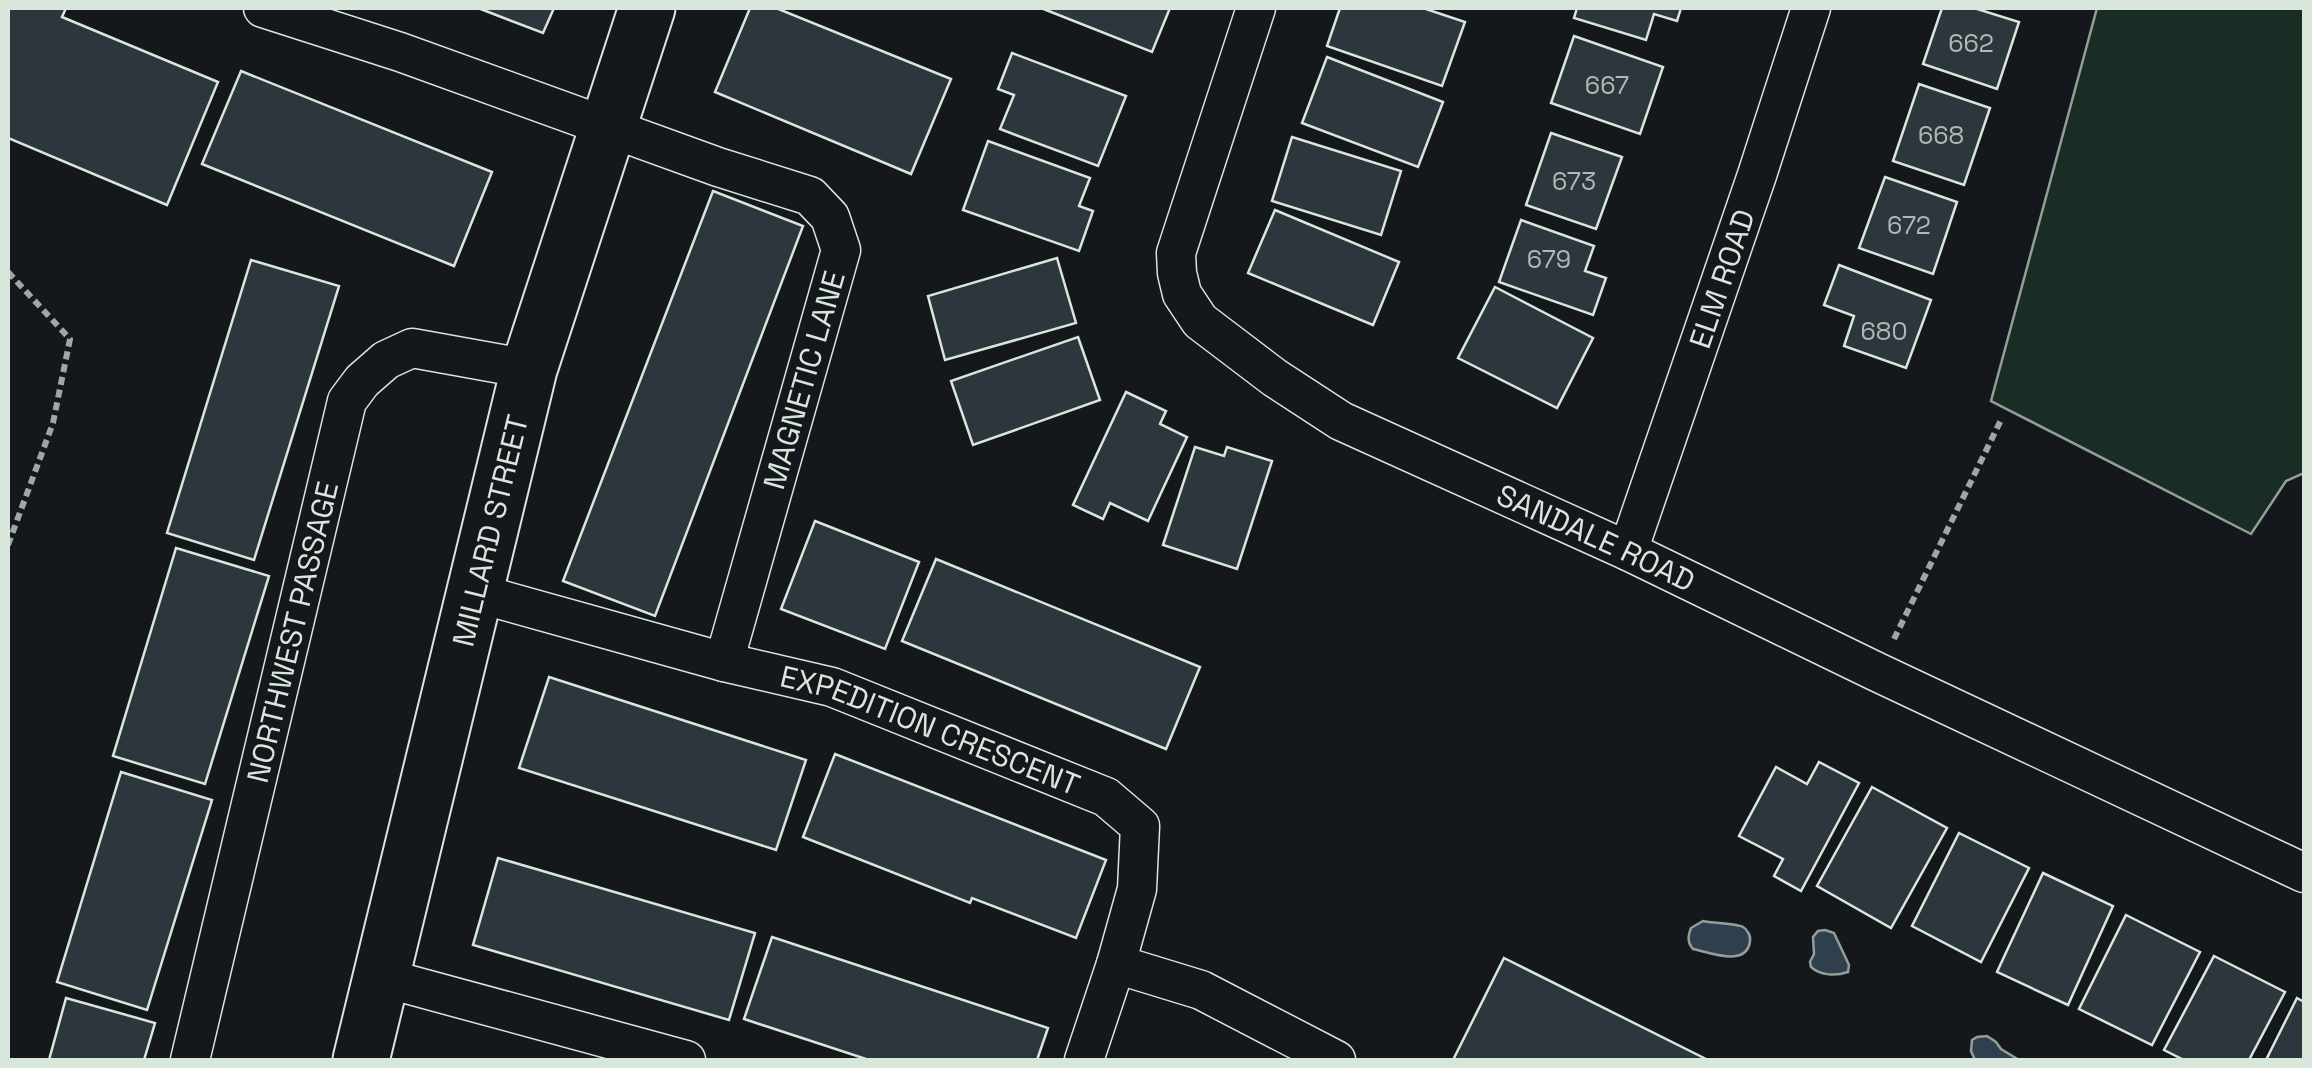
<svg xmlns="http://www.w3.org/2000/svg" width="2312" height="1068" viewBox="0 0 2312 1068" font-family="'Space Grotesk',sans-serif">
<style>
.green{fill:#1a2d24;stroke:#939e99;stroke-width:2.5}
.water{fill:#2f3f4d;stroke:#939e99;stroke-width:2.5}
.building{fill:#2c363c;stroke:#d8e6dc;stroke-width:2.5}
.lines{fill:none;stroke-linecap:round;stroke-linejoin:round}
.street-casing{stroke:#d8e6dc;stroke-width:41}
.secondary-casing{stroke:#d8e6dc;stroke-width:59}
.path{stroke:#9da8a2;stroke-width:6;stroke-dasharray:8 5;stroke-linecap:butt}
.street{stroke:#14181c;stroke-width:38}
.secondary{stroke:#14181c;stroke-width:55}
.labels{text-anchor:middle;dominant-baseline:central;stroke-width:8;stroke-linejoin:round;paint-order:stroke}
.number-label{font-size:25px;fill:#adbab4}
.street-label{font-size:30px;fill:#d8e6dc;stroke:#14181c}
</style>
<rect width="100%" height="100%" fill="#14181c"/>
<!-- green -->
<path class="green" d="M 2097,8 L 2304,8 L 2304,473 L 2286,481 L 2251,534 L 1991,401 Z"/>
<!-- water -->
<g class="water">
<path d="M 1703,921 C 1712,923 1739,924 1743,927 C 1747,929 1751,936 1750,941 C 1747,968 1708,952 1693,949 C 1687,942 1688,936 1691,928 Z"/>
<path d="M 1825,930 L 1834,933 L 1849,965 L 1848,972 C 1836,976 1821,976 1811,967 L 1810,962 L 1814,954 L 1813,937 L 1818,931 Z"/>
<path d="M 1987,1036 L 1996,1042 L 2001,1049 L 2019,1060 L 1975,1060 L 1971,1051 L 1972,1040 L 1977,1037 Z"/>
</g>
<!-- building -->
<g class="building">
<path d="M 8,8 L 66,8 L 62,17 L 218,82 L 167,205 L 8,138 Z"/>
<path d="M 478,8 L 554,8 L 543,33 Z"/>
<path d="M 750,8 L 776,8 L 951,79 L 911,174 L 715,92 Z"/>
<path d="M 1041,8 L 1170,8 L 1152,52 Z"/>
<path d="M 1340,8 L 1423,8 L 1465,22 L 1442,86 L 1327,46 Z"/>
<path d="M 1577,8 L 1681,8 L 1677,21 L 1654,14 L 1646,40 L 1574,18 Z"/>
<path d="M 1942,8 L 1974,8 L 2019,22 L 1997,89 L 1923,64 Z"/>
<path d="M 1574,36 L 1663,67 L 1640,134 L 1551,103 Z"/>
<path d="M 1012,53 L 1126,96 L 1098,166 L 1000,129 L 1014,95 L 998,89 Z"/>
<path d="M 1327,57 L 1443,102 L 1418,167 L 1302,123 Z"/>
<path d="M 241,71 L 492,172 L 454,266 L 202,164 Z"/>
<path d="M 1919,84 L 1990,108 L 1964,185 L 1893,161 Z"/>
<path d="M 1551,133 L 1622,157 L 1596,229 L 1526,205 Z"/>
<path d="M 1292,137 L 1401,171 L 1381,235 L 1272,201 Z"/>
<path d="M 988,141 L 1090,178 L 1079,206 L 1093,211 L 1079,251 L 963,210 Z"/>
<path d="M 1885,177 L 1957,202 L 1933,274 L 1859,248 Z"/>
<path d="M 713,191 L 803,226 L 655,616 L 563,581 Z"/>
<path d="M 1275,210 L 1399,262 L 1373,325 L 1248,273 Z"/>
<path d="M 1521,220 L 1594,246 L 1585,271 L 1606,278 L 1593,315 L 1499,282 Z"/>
<path d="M 1057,258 L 1076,323 L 945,360 L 928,296 Z"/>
<path d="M 251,260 L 339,286 L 254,560 L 167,533 Z"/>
<path d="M 1839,265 L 1931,300 L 1906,368 L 1844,346 L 1854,316 L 1824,305 Z"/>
<path d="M 1495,287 L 1593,338 L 1557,408 L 1458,358 Z"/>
<path d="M 1078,337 L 1100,400 L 973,445 L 951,381 Z"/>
<path d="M 1126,392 L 1166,411 L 1160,424 L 1187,437 L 1148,521 L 1110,503 L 1103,519 L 1073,505 Z"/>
<path d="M 1195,447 L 1224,456 L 1227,447 L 1272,461 L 1237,569 L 1163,545 Z"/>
<path d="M 815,521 L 919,562 L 885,649 L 781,609 Z"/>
<path d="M 176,548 L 269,576 L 205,784 L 113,756 Z"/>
<path d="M 936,559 L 1200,667 L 1166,749 L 902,641 Z"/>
<path d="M 549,677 L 806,760 L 776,850 L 519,768 Z"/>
<path d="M 835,754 L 1106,860 L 1076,938 L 972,898 L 970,903 L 803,837 Z"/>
<path d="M 1819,762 L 1859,783 L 1801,891 L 1774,876 L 1783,859 L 1739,836 L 1776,767 L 1807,784 Z"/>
<path d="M 121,772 L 212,800 L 147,1010 L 57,982 Z"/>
<path d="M 1872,787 L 1947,828 L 1891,928 L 1817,886 Z"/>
<path d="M 1959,833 L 2029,868 L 1981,962 L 1912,926 Z"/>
<path d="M 498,858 L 755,933 L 729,1020 L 473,945 Z"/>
<path d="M 2043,873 L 2113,906 L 2068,1005 L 1997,972 Z"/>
<path d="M 2126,915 L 2200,952 L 2152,1045 L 2079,1009 Z"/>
<path d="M 772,937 L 1048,1028 L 1037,1060 L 869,1060 L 744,1019 Z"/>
<path d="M 2214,956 L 2285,992 L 2249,1060 L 2184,1060 L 2164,1050 Z"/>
<path d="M 1504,958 L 1708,1060 L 1453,1060 Z"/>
<path d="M 66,998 L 155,1023 L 144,1060 L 49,1060 Z"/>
<path d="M 2297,998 L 2304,1002 L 2304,1060 L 2266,1060 Z"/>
</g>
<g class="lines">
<!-- street casing -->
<g class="street-casing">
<g id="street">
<path d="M 263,8 L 400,52 L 718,167 L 810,196 L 830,217 L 841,250 L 724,662"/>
<path id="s1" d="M 1256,8 L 1176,253 L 1177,273 L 1182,294 L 1200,321 L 1275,378 L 1341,421 L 1628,551 L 1877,672 L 2304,873"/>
<path id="s2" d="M 1628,551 L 1757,175 L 1811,8"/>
<path id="s3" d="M 473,592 L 724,662 L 832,687 L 1106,797 L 1140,826 L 1137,889 L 1116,964 L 1084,1060"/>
<path d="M 1116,964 L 1201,990 L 1336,1060"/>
<path d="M 381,977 L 686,1060"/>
<path id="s4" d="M 190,1060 L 347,401 L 362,381 L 386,360 L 412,348 L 529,369"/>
</g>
</g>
<!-- secondary casing -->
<g class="secondary-casing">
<g id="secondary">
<path id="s5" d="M 361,1060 L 529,369 L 647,8"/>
</g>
</g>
<!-- path -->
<g class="path">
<path d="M 8,272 L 70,339 L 53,423 L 8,545"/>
<path d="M 1894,639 L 2001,420"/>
</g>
<!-- street -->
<use href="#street" class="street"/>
<!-- secondary -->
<use href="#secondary" class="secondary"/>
</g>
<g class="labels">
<!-- number labels -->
<g class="number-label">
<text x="1971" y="43">662</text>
<text x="1607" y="85">667</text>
<text x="1941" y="135">668</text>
<text x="1574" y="181">673</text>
<text x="1909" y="225">672</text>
<text x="1549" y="259">679</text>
<text x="1884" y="331">680</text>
</g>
<!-- street labels -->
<g class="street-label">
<text stroke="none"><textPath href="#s2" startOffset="288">ELM ROAD</textPath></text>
<text transform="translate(804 380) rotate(-74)">MAGNETIC LANE</text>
<text stroke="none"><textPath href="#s5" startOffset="545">MILLARD STREET</textPath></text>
<text stroke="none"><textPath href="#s1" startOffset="785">SANDALE ROAD</textPath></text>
<text stroke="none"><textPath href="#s4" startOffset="440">NORTHWEST PASSAGE</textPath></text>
<text stroke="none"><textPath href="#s3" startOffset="478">EXPEDITION CRESCENT</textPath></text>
</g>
</g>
<!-- border -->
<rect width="2312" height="1068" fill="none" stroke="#d8e6dc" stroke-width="20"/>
</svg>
